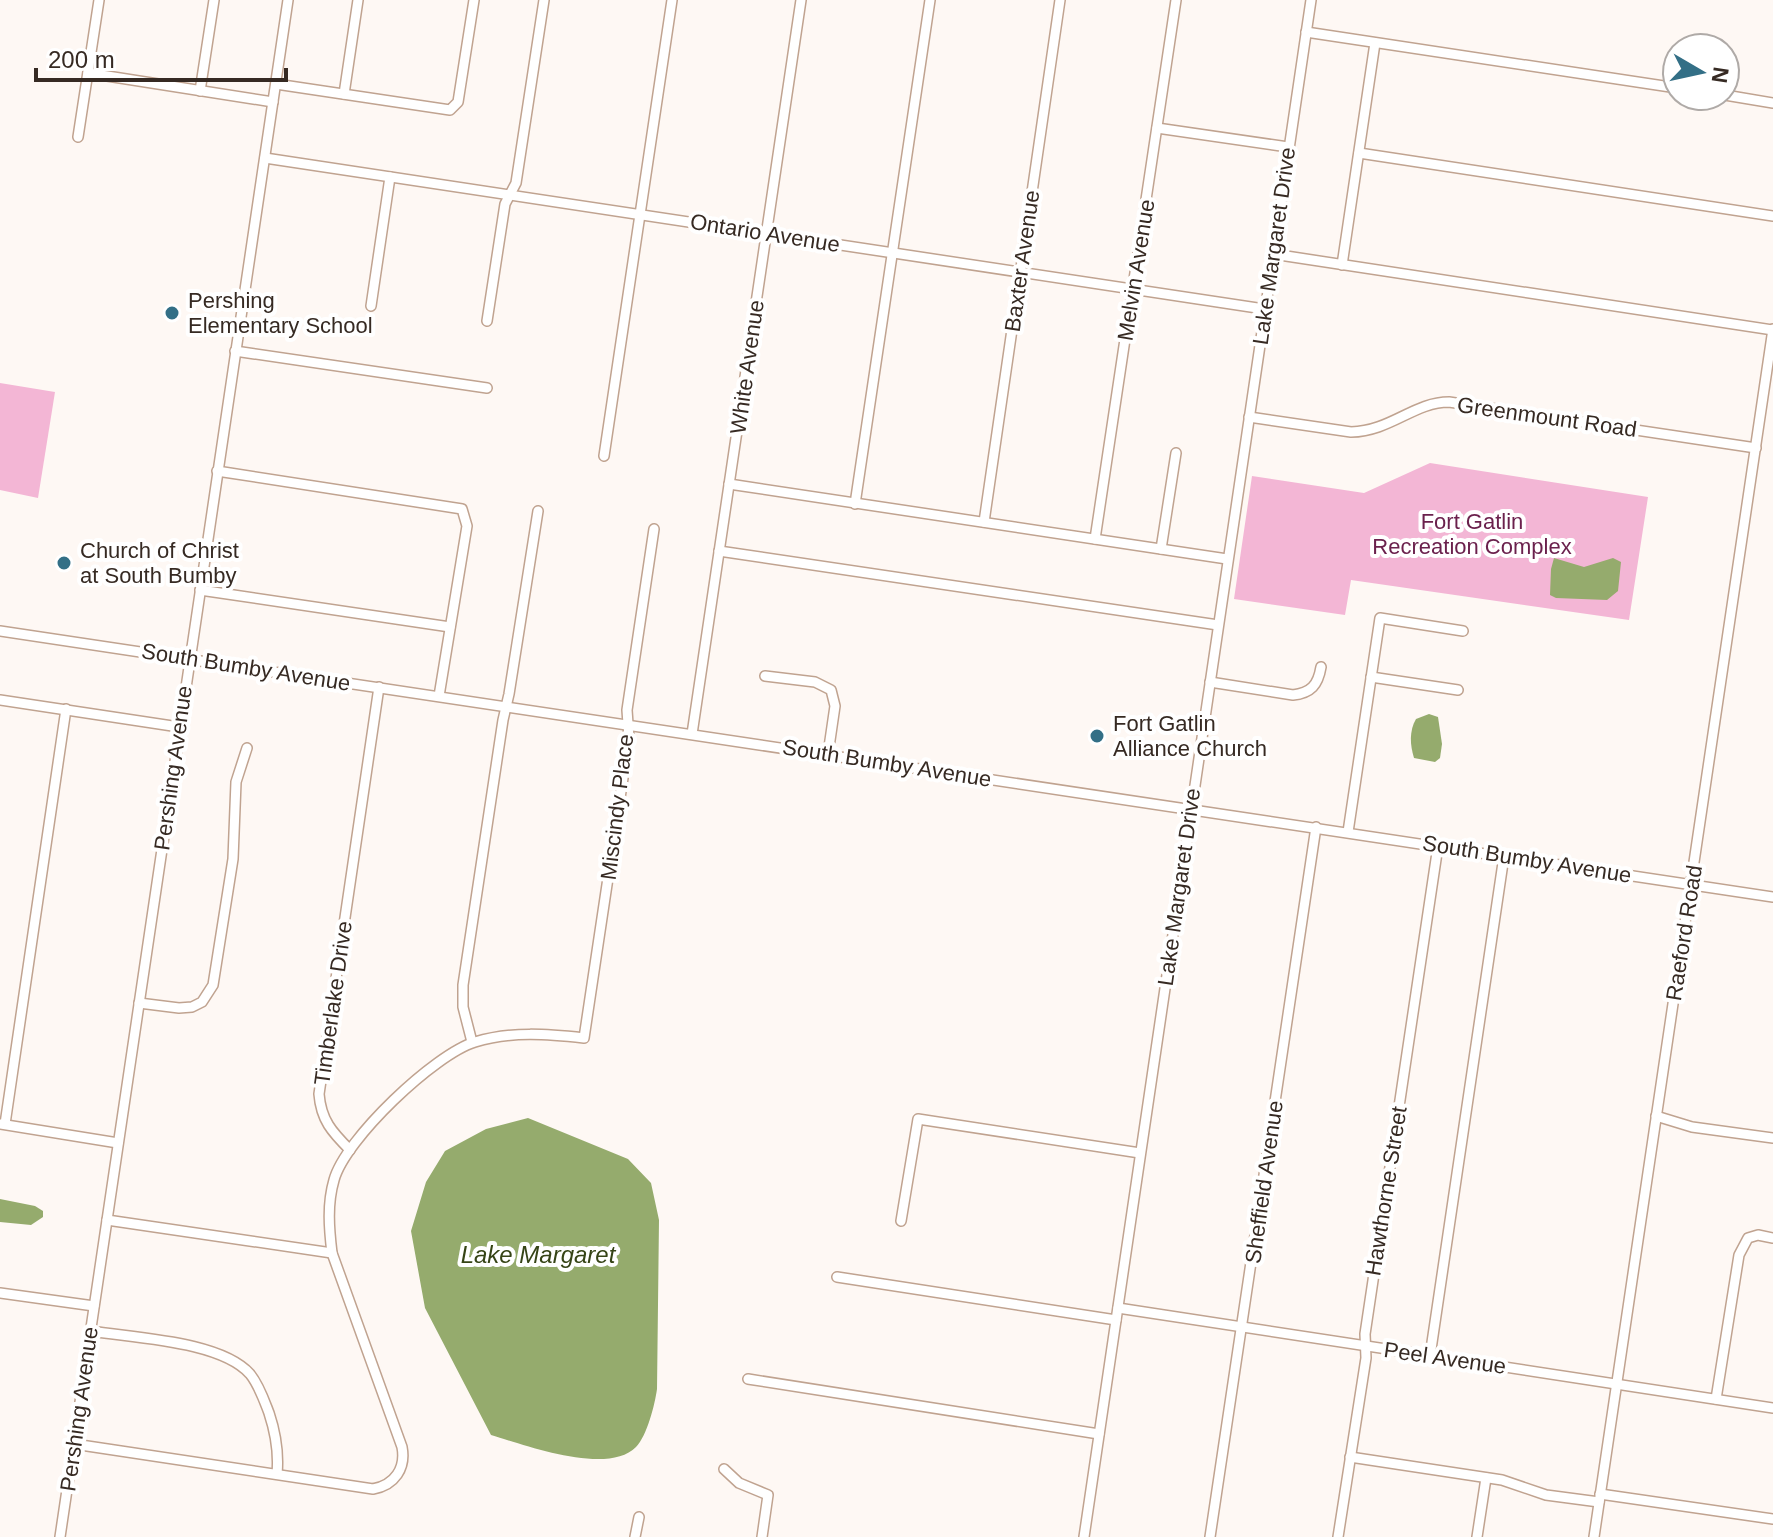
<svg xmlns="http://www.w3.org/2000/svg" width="1773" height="1537" viewBox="0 0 1773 1537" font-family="Arial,sans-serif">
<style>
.green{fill:#f3b6d5}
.water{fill:#95ab6d}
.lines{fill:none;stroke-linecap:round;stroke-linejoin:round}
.minor-casing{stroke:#c0a390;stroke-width:12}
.minor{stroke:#fff;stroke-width:9}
.poi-dot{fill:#336f86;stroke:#fff;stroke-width:3}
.labels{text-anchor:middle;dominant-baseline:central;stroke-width:8;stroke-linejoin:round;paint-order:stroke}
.street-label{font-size:22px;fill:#362a23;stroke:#fff}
.poi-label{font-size:22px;fill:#362a23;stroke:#fff;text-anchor:start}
.park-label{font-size:22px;fill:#6b214d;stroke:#fff}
.water-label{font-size:24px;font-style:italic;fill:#364416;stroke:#fff}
</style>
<rect width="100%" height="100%" fill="#fef8f4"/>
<!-- green -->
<g class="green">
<path d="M 0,383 L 55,392 L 38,498 L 0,490 Z"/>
<path d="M 1430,463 L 1648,497 L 1629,620 L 1351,580 L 1345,615 L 1234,599 L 1252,476 L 1364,493 Z"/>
</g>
<!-- water -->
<g class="water">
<path d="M 1554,558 L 1584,567 L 1613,558 L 1621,562 L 1618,591 L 1607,600 L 1556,598 L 1550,595 L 1551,569 Z"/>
<path d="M 1429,714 L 1438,717 L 1442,744 L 1440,758 L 1435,762 L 1414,758 C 1410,745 1409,731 1416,719 Z"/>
<path d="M 528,1118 L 628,1159 L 651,1183 L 659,1220 L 657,1389 C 655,1404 647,1436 636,1447 C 608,1476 525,1445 491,1435 L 425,1308 L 411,1231 L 426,1182 L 445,1151 L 486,1129 Z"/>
<path d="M 0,1199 L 35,1206 L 43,1211 L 43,1217 L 31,1225 L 0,1222 Z"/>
</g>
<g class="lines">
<!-- minor casing -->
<g class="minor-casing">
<g id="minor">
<path d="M 1306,32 L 1677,88"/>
<path d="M 88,73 L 273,102"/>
<path d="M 276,84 L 450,110 L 458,102 L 474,0"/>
<path d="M 200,91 L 214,0"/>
<path d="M 344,94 L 358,0"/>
<path d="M 1725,95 L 1773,103"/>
<path d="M 1157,128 L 1288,147"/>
<path d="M 78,137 L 99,0"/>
<path d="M 1359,153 L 1773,216"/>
<path d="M 265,158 L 1264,309"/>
<path d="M 1273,254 L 1773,330"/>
<path d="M 1342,265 L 1375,43"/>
<path d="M 371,306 L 390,177"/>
<path d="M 487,321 L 505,204 L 516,183 L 544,0"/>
<path d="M 235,351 L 487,388"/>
<path d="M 1249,417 L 1351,432 C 1391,431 1414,402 1449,402 L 1756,448"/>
<path d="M 604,456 L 672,0"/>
<path d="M 217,471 L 462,509 L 467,526 L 439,696"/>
<path d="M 729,484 L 1227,559"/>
<path d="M 855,504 L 930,0"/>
<path d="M 984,522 L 1060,0"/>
<path d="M 1095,539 L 1176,0"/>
<path d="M 1161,549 L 1176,453"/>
<path d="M 719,551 L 1218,625"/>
<path d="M 200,590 L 450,627"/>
<path d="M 0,631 L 1773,897"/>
<path d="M 765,676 L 815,682 L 831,690 L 835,706 L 828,754"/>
<path d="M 1371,677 L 1458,690"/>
<path d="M 1210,682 L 1293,695 C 1311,693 1318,685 1321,667"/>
<path d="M 0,700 L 179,727"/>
<path d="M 692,734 L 801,0"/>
<path d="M 1348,832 L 1380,618 L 1463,631"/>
<path d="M 139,1003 L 179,1008 L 192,1007 L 202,1002 L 213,985 L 233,859 L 236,782 L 247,748"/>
<path d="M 472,1042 L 463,1007 L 463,985 L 503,720 L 509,694 L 538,511"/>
<path d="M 1656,1116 L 1692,1127 L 1773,1138"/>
<path d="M 0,1124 L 118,1143"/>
<path d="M 5,1124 L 66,709"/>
<path d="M 350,1150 C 332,1132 321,1120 319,1094 L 379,687"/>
<path d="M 107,1220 L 332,1253"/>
<path d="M 901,1221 L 918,1119 L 1140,1153"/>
<path d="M 837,1277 L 1116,1320"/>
<path d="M 0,1293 L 94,1306"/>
<path d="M 1118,1308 L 1773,1408"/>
<path d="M 91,1331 C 134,1338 221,1341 250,1374 C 259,1385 264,1400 269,1413 C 276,1434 279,1452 277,1474"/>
<path d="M 1430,1356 L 1504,856"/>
<path d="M 748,1379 L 1099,1434"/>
<path d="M 1716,1399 L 1739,1255 L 1748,1238 L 1758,1235 L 1773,1238"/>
<path d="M 74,1444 L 373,1489 C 395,1485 406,1468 402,1447 L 332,1253 C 329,1228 327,1204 334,1180 C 345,1139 435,1054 475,1042 C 512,1031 547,1034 584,1038 L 629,738 L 627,710 L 654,529"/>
<path d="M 1350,1457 L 1502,1480 L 1546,1495 L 1599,1502"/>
<path d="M 724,1469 L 739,1483 L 768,1495 L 762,1537"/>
<path d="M 1600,1494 L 1773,1519"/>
<path d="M 60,1537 L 288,0"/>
<path d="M 635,1537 L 639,1517"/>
<path d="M 1084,1537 L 1311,0"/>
<path d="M 1210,1537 L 1316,827"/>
<path d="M 1338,1537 L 1366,1358 L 1365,1334 L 1438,846"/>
<path d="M 1477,1537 L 1486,1478"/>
<path d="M 1594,1537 L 1773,329"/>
</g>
</g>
<!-- minor -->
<use href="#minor" class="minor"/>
</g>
<!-- markers -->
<g class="poi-dot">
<circle cx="172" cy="313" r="8"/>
<circle cx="64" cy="563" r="8"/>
<circle cx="1097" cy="736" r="8"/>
</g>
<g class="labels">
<!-- street labels -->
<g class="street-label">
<text transform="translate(765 233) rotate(9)">Ontario Avenue</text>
<text transform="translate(1274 246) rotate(-82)">Lake Margaret Drive</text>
<text transform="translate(1022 261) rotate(-82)">Baxter Avenue</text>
<text transform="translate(1136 270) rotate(-81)">Melvin Avenue</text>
<text transform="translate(747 367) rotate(-82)">White Avenue</text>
<text transform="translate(1547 417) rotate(8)">Greenmount Road</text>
<text transform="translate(246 667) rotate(9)">South Bumby Avenue</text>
<text transform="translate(887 763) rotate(9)">South Bumby Avenue</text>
<text transform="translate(173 768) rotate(-82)">Pershing Avenue</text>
<text transform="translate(617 807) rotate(-83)">Miscindy Place</text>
<text transform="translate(1527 859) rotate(9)">South Bumby Avenue</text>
<text transform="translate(1179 887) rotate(-82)">Lake Margaret Drive</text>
<text transform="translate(1684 933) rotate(-81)">Raeford Road</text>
<text transform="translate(333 1003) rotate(-82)">Timberlake Drive</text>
<text transform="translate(1264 1182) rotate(-82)">Sheffield Avenue</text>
<text transform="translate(1386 1191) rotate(-81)">Hawthorne Street</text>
<text transform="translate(1445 1358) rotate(8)">Peel Avenue</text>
<text transform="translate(79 1409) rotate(-82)">Pershing Avenue</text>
</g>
<!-- poi labels -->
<g class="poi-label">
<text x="188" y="300">Pershing<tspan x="188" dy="25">Elementary School</tspan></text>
<text x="80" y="550">Church of Christ<tspan x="80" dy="25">at South Bumby</tspan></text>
<text x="1113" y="723">Fort Gatlin<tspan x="1113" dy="25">Alliance Church</tspan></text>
</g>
<!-- park labels -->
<g class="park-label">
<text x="1472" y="521">Fort Gatlin<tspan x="1472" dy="25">Recreation Complex</tspan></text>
</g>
<!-- water labels -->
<g class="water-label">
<text x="538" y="1254">Lake Margaret</text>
</g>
</g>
<!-- north arrow -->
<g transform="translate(1701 72) rotate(99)"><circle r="38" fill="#ffffff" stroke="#afaaa7" stroke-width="2"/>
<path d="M0-6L14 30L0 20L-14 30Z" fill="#336f86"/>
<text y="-12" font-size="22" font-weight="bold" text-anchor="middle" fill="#362a23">N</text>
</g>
<!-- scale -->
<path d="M36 68v12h250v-12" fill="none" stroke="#362a23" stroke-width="4"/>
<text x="48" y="68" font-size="24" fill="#362a23" stroke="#ffffff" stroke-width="6" paint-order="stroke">200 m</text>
</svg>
